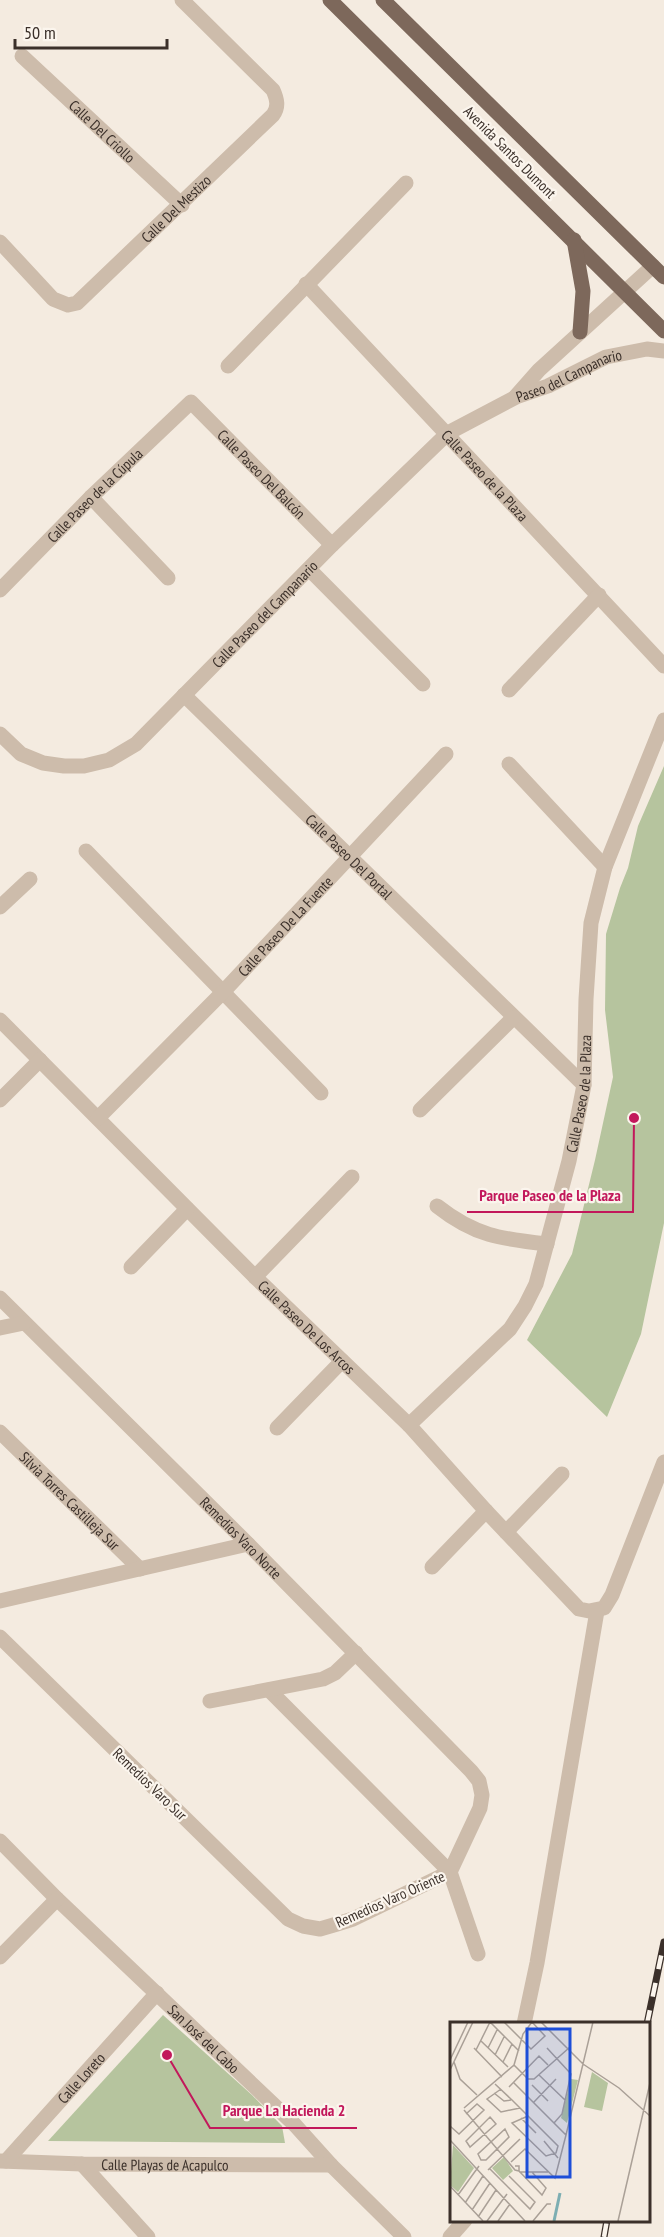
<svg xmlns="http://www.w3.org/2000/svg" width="664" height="2237" viewBox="0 0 664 2237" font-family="'PT Sans Narrow',sans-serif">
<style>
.green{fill:#b6c49e}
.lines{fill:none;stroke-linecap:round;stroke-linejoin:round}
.minor{stroke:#cdbcab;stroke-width:15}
.major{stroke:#7d685b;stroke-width:15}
.rail-casing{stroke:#3b302a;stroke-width:7}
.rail{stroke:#fbf5ed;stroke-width:4.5;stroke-dasharray:14;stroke-linecap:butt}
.labels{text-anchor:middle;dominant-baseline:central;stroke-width:4.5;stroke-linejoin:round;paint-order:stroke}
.street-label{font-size:15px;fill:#3b302a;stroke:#fbf5ed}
.inset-river{fill:none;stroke:#7daeb2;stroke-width:3}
.inset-road{fill:none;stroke:#aaa097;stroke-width:1.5}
.view{fill:#1d4ed8;fill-opacity:0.15;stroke:#1d4ed8;stroke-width:3}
.inset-edge{fill:none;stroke:#3b302a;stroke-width:3}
.leader{fill:none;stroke:#c2185b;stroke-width:2}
.callout-dot{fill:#c2185b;stroke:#fbf5ed;stroke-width:2}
.callout-label{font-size:16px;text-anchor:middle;font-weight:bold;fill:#c2185b;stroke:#fbf5ed;stroke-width:4.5;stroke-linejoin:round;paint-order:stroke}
</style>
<rect width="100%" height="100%" fill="#f4ebe0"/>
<!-- green -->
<g class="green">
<path d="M 664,766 L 664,1223 L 641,1334 L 607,1417 L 527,1340 L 572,1254 L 595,1160 L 613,1077 L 605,1010 L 606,934 L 620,888 L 628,868 L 638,826 Z"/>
<path d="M 163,2015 L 252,2095 L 282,2126 L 285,2143 L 48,2141 Z"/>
</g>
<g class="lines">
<!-- minor -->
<g class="minor">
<path id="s1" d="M 22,56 L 182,205"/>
<path id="s2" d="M 0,242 L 53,299 L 68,305 L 77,303 L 273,115 C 279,107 277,99 273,90 L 182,0"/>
<path id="s3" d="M 306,284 L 664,666"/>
<path d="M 228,366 L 406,183"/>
<path d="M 516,396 L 539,370 L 653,266"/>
<path d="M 91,497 L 168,578"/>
<path d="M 309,569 L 423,684"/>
<path id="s4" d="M 0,590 L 91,497 L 191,402 L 332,545"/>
<path d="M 509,690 L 599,595"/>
<path id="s5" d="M 184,695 L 584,1085"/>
<path id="s6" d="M 0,734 L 21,754 L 43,763 L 64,766 L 84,766 L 109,760 L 136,744 L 332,545 L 448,433 L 516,397 L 548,386 L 606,357 L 647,349 L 664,351"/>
<path d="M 509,764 L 605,867"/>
<path d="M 86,851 L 321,1093"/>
<path d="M 0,907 L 30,879"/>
<path id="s7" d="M 0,1020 L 255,1277 L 409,1425 L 486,1511 L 579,1609 L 589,1611 L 604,1608 L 612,1595 L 664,1462"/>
<path d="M 0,1100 L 40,1060"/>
<path d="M 420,1110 L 513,1018"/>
<path id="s8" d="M 98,1118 L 223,992 L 446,754"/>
<path d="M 437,1206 C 475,1236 501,1239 547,1244"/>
<path d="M 131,1267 L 187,1209"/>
<path d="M 255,1277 L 352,1177"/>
<path id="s9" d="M 0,1298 L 248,1544 L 471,1771 L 479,1781 L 482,1795 L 480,1808 L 450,1872 L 353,1919 L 337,1924 L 320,1929 L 303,1926 L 288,1919 L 0,1637"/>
<path d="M 0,1328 L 24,1323"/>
<path id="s10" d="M 409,1425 L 510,1329 L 525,1306 L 536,1284 L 569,1161 L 584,1085 L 586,999 L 591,923 L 605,867 L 664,720"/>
<path d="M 277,1428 L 342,1361"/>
<path id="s11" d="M 0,1432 L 140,1569"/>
<path d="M 506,1532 L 562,1474"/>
<path d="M 432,1567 L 486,1511"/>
<path d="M 0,1601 L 248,1544"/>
<path d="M 269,1690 L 450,1872 L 478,1954"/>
<path d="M 210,1701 L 323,1679 L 335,1673 L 356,1653"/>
<path id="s12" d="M 0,1841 L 57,1899 L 295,2125 L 331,2165 L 404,2237"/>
<path d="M 0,1957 L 57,1899"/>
<path d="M 524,2024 L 537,1963 L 597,1611"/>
<path id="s13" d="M 0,2161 L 82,2164 L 331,2165"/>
<path id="s14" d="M 6,2161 L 157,1993"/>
<path d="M 82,2164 L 148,2237"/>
<path d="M 450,2237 L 465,2220"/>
</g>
<!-- major -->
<g class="major">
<path d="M 330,0 L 664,331"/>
<path d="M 383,0 L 664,277"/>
<path d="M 574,240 L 583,291 L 580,332"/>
</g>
<!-- rail casing -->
<g class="rail-casing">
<g id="rail">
<path d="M 647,2024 L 664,1942"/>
<path d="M 604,2237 L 607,2220"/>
</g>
</g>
<!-- rail -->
<use href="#rail" class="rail"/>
</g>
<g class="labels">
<!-- street labels -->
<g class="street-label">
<text stroke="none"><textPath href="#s1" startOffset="110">Calle Del Criollo</textPath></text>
<text transform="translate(510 152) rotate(45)">Avenida Santos Dumont</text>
<text stroke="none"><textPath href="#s2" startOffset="240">Calle Del Mestizo</textPath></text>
<text stroke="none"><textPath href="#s6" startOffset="726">Paseo del Campanario</textPath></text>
<text stroke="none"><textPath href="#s4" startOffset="369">Calle Paseo Del Balcón</textPath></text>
<text stroke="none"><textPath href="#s3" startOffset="262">Calle Paseo de la Plaza</textPath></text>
<text stroke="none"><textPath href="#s4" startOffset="134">Calle Paseo de la Cúpula</textPath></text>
<text stroke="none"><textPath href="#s6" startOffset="334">Calle Paseo del Campanario</textPath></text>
<text stroke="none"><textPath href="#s5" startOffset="231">Calle Paseo Del Portal</textPath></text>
<text stroke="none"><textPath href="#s8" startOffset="268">Calle Paseo De La Fuente</textPath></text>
<text stroke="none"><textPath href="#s10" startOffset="387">Calle Paseo de la Plaza</textPath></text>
<text stroke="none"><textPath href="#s7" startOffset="434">Calle Paseo De Los Arcos</textPath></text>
<text stroke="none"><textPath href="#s11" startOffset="98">Silvia Torres Castilleja Sur</textPath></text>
<text stroke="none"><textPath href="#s9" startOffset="340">Remedios Varo Norte</textPath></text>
<text transform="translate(150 1784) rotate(44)">Remedios Varo Sur</text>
<text transform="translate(390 1899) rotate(-24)">Remedios Varo Oriente</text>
<text stroke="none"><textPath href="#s12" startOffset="284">San José del Cabo</textPath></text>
<text stroke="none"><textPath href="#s14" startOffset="112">Calle Loreto</textPath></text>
<text stroke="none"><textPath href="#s13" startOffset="165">Calle Playas de Acapulco</textPath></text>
</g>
</g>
<!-- overview -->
<g transform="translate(450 2022)">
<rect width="200" height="200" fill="#f4ebe0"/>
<path d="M 142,50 L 158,61 L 152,89 L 134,85 ZM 121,57 L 128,58 L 117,101 L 111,96 ZM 3,123 L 24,146 L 8,170 L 0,163 ZM 54,135 L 63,149 L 53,158 L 42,146 Z" fill="#b6c49e"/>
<path class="inset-river" d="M 104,199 L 110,171"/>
<path class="inset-road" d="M 40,0 L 69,29M 54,0 L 81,27 L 95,14 L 82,0M 91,0 L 133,42 L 169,66 L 200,94M 31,19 L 58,45M 24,26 L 52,55M 38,26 L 47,8M 97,26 L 121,52 L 112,92 L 104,101M 26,28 L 40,0M 45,33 L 54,15M 0,38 L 18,0M 4,40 L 10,57 L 27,73M 53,40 L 62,22M 64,43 L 78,57 L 84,57 L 120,25M 0,48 L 23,0M 89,53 L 115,78M 63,60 L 116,113 L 143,0M 45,62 L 62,78 L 108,124 L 106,131 L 96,134 L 62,101 L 78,94M 82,63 L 98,79M 59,65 L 89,34 L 98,43M 51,67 L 37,77 L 51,90 L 70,86M 44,71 L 54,79 L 61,78M 83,81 L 106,57M 14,86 L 64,43 L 73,12 L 82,0M 14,88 L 65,148 L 69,149 L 69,144 L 65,144M 40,95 L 46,102 L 20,125 L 16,119 ZM 71,96 L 86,111M 0,104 L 9,112 L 34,88 L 27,82 L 16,92M 55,107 L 59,115 L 36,138 L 31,138 L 28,132 ZM 0,118 L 75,199M 94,119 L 108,136M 61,140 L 75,127 L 105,156 L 116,113M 40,147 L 80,187 L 85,180 L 59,154M 38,148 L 70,117M 69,149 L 92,173 L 96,166 L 82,150M 69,150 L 98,150M 0,164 L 33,199M 8,173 L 29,144M 15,181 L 33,154M 22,188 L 40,161M 28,195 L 46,168M 37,199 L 57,172M 48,199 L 60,182M 83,199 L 97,182 L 101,182M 168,199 L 200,61"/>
<path class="view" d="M 77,7 L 120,7 L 120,155 L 77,155 Z"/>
<rect width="200" height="200" class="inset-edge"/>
</g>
<!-- callouts -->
<path class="leader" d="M634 1118L633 1212H467M167 2055L210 2128H357"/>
<g class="callout-dot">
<circle cx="634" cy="1118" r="6"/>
<circle cx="167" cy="2055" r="6"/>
</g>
<g class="callout-label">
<text x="550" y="1201">Parque Paseo de la Plaza</text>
<text x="284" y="2116">Parque La Hacienda 2</text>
</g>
<!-- scale -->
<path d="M15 39v9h152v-9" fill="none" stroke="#3b302a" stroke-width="3"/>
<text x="24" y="39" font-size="18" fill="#3b302a" stroke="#fbf5ed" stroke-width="4.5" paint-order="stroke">50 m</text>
</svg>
